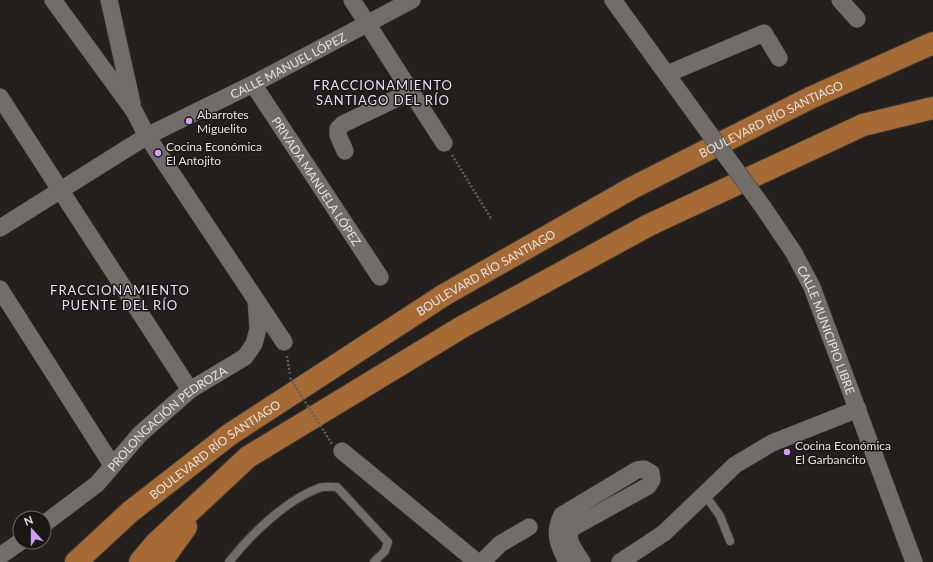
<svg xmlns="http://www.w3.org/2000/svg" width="933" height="562" viewBox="0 0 933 562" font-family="Lato,sans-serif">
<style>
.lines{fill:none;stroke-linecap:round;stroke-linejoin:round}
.service-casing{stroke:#3d3a37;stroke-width:10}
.minor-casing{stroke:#3d3a37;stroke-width:18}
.primary-casing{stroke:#3d3a37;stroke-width:24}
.path{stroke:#615d5a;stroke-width:2.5;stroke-dasharray:2 2;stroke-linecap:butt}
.service{stroke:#716d69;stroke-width:8}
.minor{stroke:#716d69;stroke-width:17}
.primary{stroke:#a66a35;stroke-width:22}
.minor-bridge-casing{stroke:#3d3a37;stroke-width:18;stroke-linecap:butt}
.path-bridge{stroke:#615d5a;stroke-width:2.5;stroke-dasharray:2 2;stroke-linecap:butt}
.minor-bridge{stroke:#716d69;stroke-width:17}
.poi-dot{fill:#d39cfd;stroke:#1a1714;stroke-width:1.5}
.labels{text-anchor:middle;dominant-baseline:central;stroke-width:3;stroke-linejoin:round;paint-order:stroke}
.street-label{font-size:12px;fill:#e5e2e0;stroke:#1a1714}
.poi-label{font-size:12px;fill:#e5e2e0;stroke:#1a1714;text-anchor:start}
.neighbourhood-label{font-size:13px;letter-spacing:1px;fill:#ecdef9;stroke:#1a1714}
</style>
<rect width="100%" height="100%" fill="#24201d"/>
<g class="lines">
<!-- service casing -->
<g class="service-casing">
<g id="service">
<path d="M 705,495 L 720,516 L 730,541"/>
<path d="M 229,562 C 250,535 286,500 319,488 C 324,486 331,487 337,487 L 388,542 L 385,551 L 374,562"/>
</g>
</g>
<!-- minor casing -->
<g class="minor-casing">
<g id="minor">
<path d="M 53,0 L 134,111 L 147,136 L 284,342"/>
<path d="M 109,0 L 132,103"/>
<path d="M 352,0 L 444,143"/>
<path d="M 613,0 L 699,119"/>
<path d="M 840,0 L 857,19"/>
<path d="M 667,74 L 764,33 L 779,58"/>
<path id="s1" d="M 253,84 L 380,277"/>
<path d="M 0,97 L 190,390"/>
<path d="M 345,151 L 338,135 L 338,129 L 343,124 L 412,91"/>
<path id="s2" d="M 763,207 L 794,253 L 812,287 L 914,562"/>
<path id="s3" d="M 0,228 L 147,136 L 253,84 L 412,0"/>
<path d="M 0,289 L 112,465"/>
<path d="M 342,451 L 477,562"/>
<path id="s4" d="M 44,524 L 97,484 L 140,434 L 190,390 L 245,357 L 254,344 L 258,329 L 256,300"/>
<path d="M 0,556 L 20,542"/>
<path d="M 482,562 L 500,544 L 529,527"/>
<path d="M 567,562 C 558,544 553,533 562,515 L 637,470 L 644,469 L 651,473 L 652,480 L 648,486 L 572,528 C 564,539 576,552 582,562"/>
<path d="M 620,562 L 664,533 L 735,465 L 772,443 L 858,409"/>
</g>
</g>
<!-- primary casing -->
<g class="primary-casing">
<g id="primary">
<path id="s5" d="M 76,562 L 130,512 L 229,435 L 444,295 L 632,188 L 810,98 L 933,43"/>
<path d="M 140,562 L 156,543 L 248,457 L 462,327 L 649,225 L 863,125 L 933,108"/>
<path d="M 161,562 L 186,527"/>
</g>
</g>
<!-- path -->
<g class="path">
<path d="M 452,155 L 492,220"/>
<path d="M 287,356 L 290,375"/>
</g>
<!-- service -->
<use href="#service" class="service"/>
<!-- minor -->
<use href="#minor" class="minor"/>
<!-- primary -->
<use href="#primary" class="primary"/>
<!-- minor-bridge casing -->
<g class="minor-bridge-casing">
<path id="minor-bridge" d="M 699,119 L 763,207"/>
</g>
<!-- path-bridge -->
<path class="path-bridge" d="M 290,378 L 332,444"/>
<!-- minor-bridge -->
<use href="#minor-bridge" class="minor-bridge"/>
</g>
<!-- markers -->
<g class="poi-dot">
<circle cx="189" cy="121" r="4"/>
<circle cx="158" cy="153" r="4"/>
<circle cx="787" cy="452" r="4"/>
</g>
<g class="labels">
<!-- street labels -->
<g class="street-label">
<text stroke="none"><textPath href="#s3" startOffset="331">CALLE MANUEL LÓPEZ</textPath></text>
<text stroke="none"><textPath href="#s5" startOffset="827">BOULEVARD RÍO SANTIAGO</textPath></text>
<text stroke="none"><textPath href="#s1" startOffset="116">PRIVADA MANUELA LÓPEZ</textPath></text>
<text stroke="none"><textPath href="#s5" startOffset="503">BOULEVARD RÍO SANTIAGO</textPath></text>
<text stroke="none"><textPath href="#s2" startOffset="139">CALLE MUNICIPIO LIBRE</textPath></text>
<text stroke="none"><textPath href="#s4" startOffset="163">PROLONGACIÓN PEDROZA</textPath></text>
<text stroke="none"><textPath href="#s5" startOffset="179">BOULEVARD RÍO SANTIAGO</textPath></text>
</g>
<!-- poi labels -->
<g class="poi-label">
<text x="197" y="114">Abarrotes<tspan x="197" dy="14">Miguelito</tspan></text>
<text x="166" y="146">Cocina Económica<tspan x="166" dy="14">El Antojito</tspan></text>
<text x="795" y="445">Cocina Económica<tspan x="795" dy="14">El Garbancito</tspan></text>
</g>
<!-- neighbourhood labels -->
<g class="neighbourhood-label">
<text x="383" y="85">FRACCIONAMIENTO<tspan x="383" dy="15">SANTIAGO DEL RÍO</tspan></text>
<text x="120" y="290">FRACCIONAMIENTO<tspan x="120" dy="15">PUENTE DEL RÍO</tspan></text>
</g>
</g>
<!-- north arrow -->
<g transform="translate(32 530) rotate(339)"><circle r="19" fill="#1a1714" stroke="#6b6866"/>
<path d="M0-3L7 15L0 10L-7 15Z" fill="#d39cfd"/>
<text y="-6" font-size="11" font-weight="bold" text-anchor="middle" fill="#e5e2e0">N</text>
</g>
</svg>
